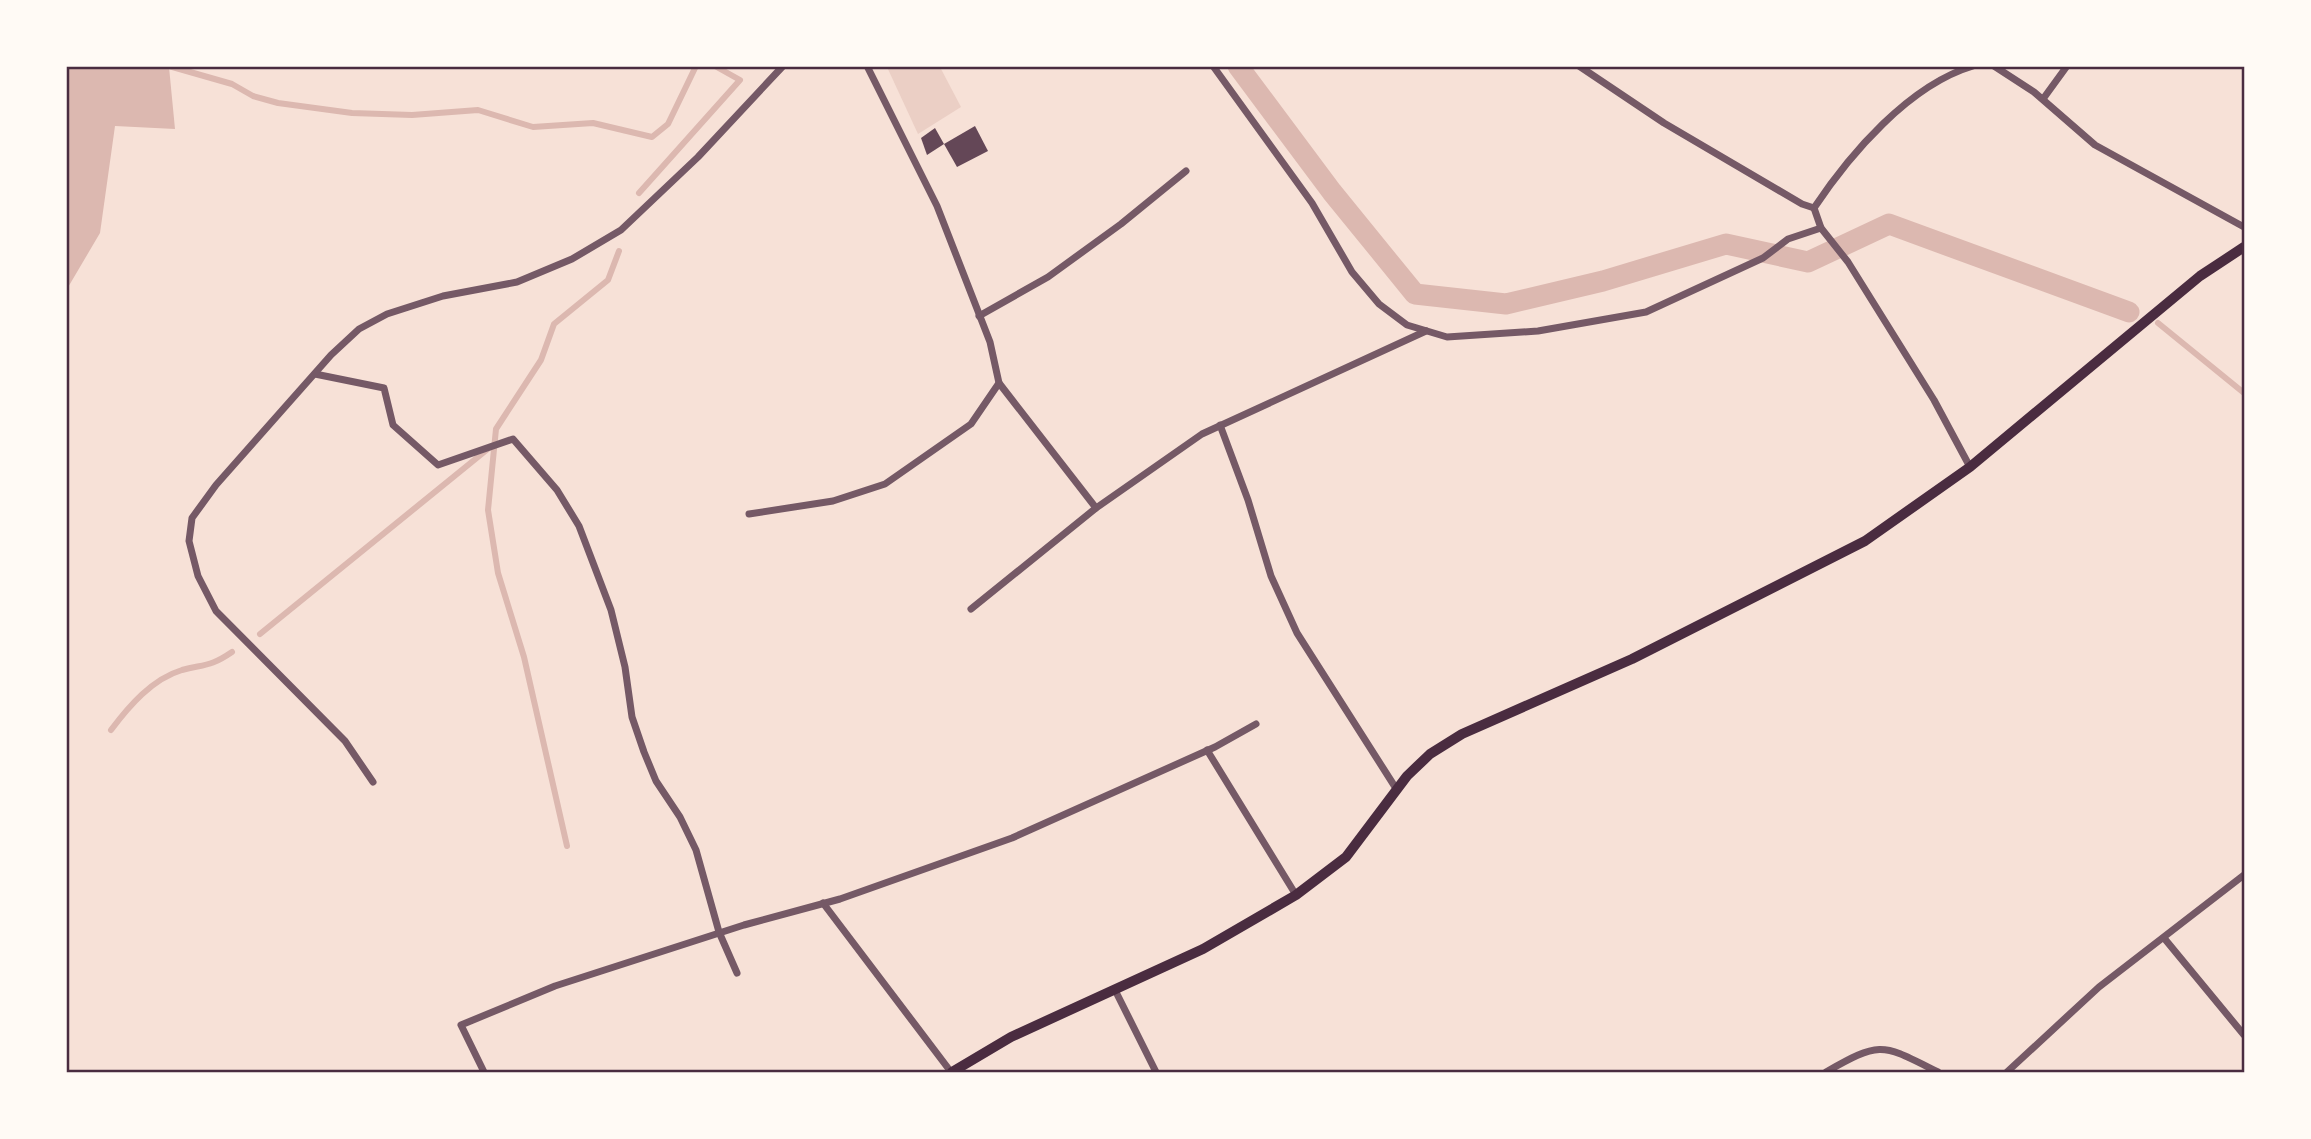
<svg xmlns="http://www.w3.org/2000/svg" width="2311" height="1139" viewBox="0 0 2311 1139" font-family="'Golos Text',sans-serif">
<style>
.green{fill:#ebcfc5}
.water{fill:#dcb8b0}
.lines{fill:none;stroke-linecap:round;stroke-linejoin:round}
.stream{stroke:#dcb8b0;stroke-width:6}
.canal{stroke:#dcb8b0;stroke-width:21}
.building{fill:#644757}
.minor{stroke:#755966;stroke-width:7}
.secondary{stroke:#4a2c40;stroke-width:10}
.neatline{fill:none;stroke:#4a2c40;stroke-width:2.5}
</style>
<rect width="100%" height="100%" fill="#f7e1d7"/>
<!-- green -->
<path class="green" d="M 887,67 L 940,67 L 961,107 L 918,134 Z"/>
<!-- water -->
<path class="water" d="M 67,66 L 169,67 L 175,129 L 115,126 L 100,233 L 67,289 Z"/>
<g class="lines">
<!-- stream -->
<g class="stream">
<path d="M 169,66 L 232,84 L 253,96 L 278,103 L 352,113 L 412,115 L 478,110 L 533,127 L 593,123 L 652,137 L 668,124 L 696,66"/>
<path d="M 639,193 L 740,80 L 715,66"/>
<path d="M 2158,323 L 2244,393"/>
<path d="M 260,634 L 489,448"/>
<path d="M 111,730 C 129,706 152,679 182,670 C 205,664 210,667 232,652"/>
<path d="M 567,846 L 524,657 L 498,573 L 488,510 L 496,429 L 541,360 L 554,324 L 608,280 L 619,251"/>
</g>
<!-- canal -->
<path class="canal" d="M 1238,66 L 1332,192 L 1415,294 L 1506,304 L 1603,281 L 1726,244 L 1808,262 L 1889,224 L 2129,312"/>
</g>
<!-- building -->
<g class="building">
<path d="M 975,126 L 988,151 L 957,167 L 944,144 Z"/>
<path d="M 935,128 L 944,144 L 927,155 L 921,138 Z"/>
</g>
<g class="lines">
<!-- minor -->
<g class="minor">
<path d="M 1213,66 L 1312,203 L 1352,272 L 1379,304 L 1407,325 L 1447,337 L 1538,331 L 1646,312 L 1763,258 L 1788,239 L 1821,228"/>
<path d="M 1579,66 L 1664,123 L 1802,204 L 1814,208"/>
<path d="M 1994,66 L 2034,92 L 2095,145 L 2244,227"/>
<path d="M 2043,99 L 2067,66"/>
<path d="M 979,316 L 1048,277 L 1121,224 L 1186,171"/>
<path d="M 315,374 L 384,388 L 393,425 L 438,465 L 513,439 L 557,490 L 579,526 L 611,610 L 625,667 L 632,717 L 644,752 L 656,781 L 680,817 L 696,850 L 719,932 L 737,973"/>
<path d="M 999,383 L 1096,508"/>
<path d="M 1220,425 L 1248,500 L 1271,576 L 1297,633 L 1397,790"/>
<path d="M 1970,467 L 1934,400 L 1848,262 L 1821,228 L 1814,208 C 1850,154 1909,85 1973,66"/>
<path d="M 749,514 L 833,501 L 885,484 L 971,424 L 999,383 L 990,342 L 937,206 L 867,66"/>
<path d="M 971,609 L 1096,508 L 1202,434 L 1426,331"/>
<path d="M 1207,750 L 1296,895"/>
<path d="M 373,782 L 345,741 L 216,611 L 198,576 L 189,541 L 192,518 L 216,485 L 331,355 L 359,329 L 387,314 L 443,296 L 517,282 L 572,259 L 621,230 L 698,157 L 783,66"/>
<path d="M 823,903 L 951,1072"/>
<path d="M 2164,938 L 2244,1035"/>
<path d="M 1116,992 L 1156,1072"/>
<path d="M 484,1072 L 461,1025 L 555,986 L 744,925 L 840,899 L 1012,838 L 1215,747 L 1256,724"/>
<path d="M 1826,1072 C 1882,1040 1882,1044 1938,1072"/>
<path d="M 2007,1072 L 2099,987 L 2244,875"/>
</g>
<!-- secondary -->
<path class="secondary" d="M 952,1072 L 1011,1037 L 1203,949 L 1296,895 L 1346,857 L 1407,776 L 1430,754 L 1462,734 L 1632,659 L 1865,541 L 1970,467 L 2200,276 L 2244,247"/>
</g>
<!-- border -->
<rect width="2311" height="1139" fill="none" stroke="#fffaf5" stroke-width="136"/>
<rect x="68" y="68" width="2175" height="1003" class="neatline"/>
</svg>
